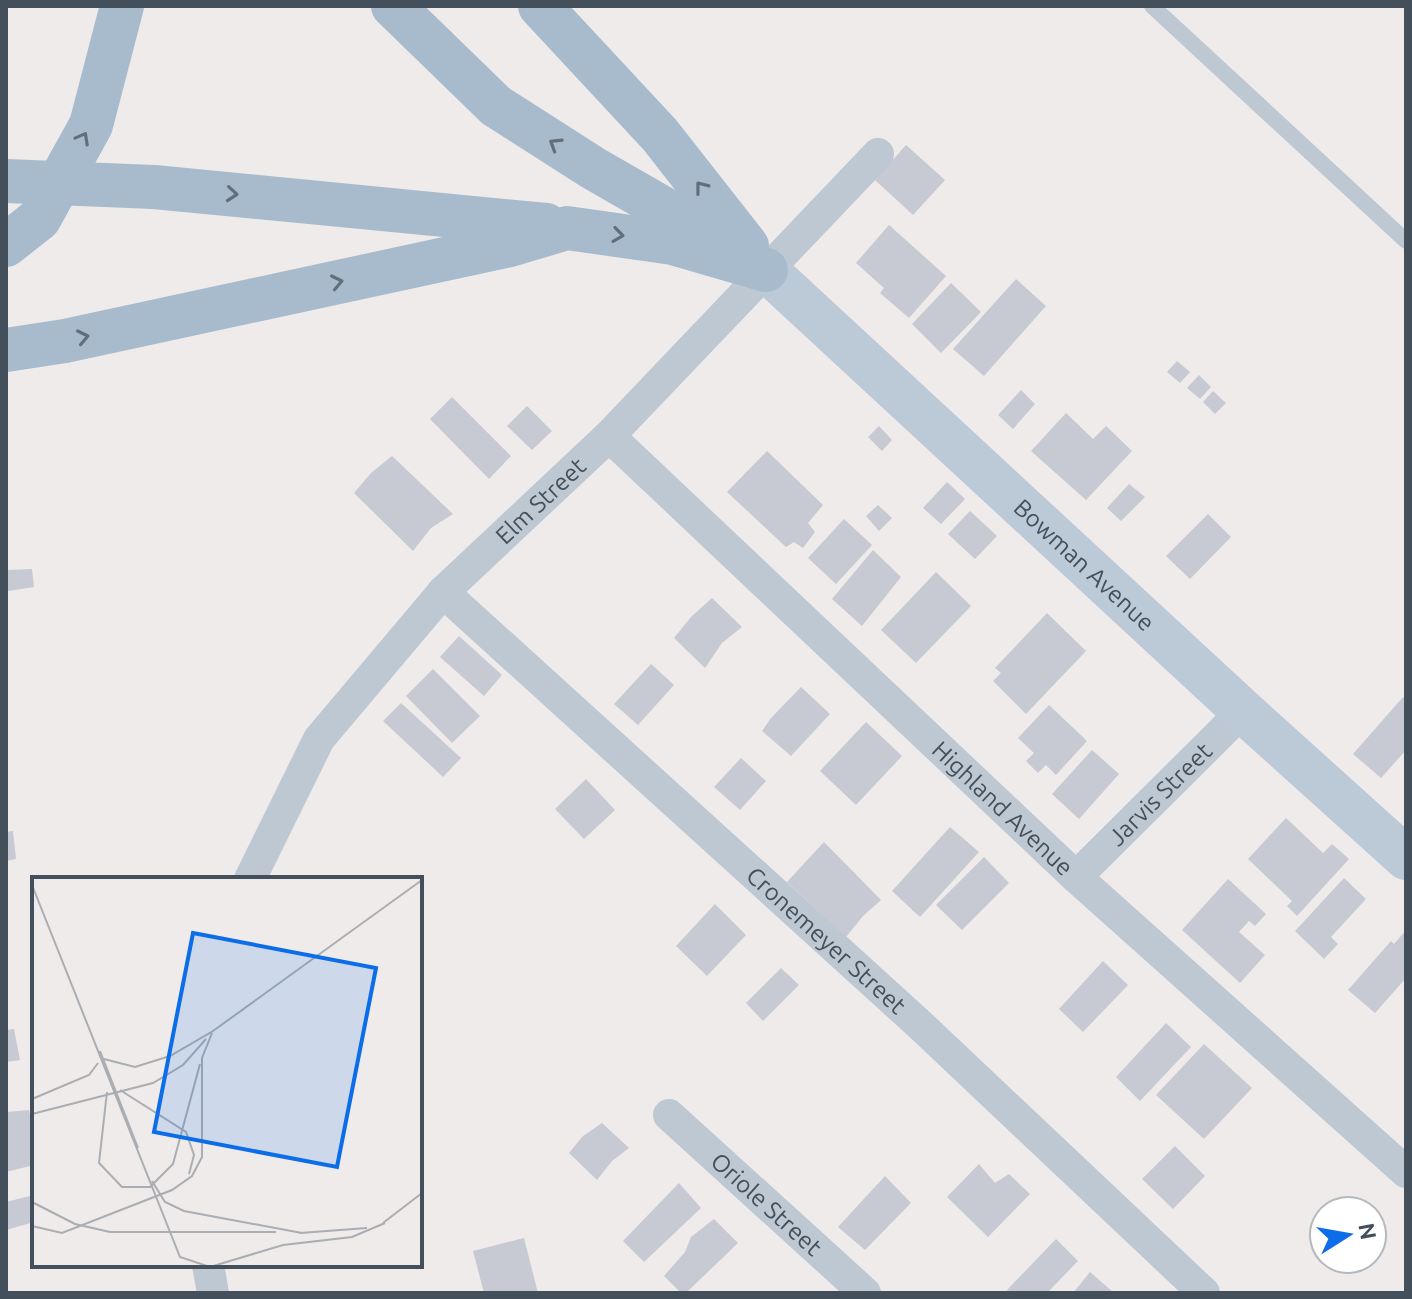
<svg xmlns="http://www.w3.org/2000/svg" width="1412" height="1299" viewBox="0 0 1412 1299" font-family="Ubuntu,sans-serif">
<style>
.building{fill:#c7cad2}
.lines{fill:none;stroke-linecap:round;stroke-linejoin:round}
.lane{stroke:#bdc8d3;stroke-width:16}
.street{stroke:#bdc8d3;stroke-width:32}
.secondary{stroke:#bcc9d7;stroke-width:44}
.primary{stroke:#a8bbcd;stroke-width:44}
.primary-bridge{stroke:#a8bbcd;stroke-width:44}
.oneway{stroke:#616f7c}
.labels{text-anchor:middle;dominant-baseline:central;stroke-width:8;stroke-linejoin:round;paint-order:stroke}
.street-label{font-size:24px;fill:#434f5a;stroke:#fff}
.inset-road{fill:none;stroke:#aaadb1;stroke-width:2}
.view{fill:#0c6de8;fill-opacity:0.15;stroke:#0c6de8;stroke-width:4}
.inset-edge{fill:none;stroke:#434f5a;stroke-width:4}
</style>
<rect width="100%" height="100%" fill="#efebeb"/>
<!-- building -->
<g class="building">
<path d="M 906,145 L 945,180 L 913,215 L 875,180 Z"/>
<path d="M 889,225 L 946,276 L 909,318 L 880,293 L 884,288 L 856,263 Z"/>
<path d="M 1016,279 L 1046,306 L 984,376 L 953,349 Z"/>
<path d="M 951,283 L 981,312 L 941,353 L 912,324 Z"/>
<path d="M 1177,361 L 1190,372 L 1180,383 L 1167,372 Z"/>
<path d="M 1199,375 L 1211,387 L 1200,399 L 1187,388 Z"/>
<path d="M 1021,390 L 1035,404 L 1013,429 L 998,415 Z"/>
<path d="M 1213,391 L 1226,403 L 1215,414 L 1203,402 Z"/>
<path d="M 452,397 L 511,456 L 489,479 L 430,419 Z"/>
<path d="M 527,406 L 552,431 L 532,450 L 507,426 Z"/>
<path d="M 1066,413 L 1093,439 L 1106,426 L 1132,451 L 1086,500 L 1031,451 Z"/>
<path d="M 879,426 L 892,440 L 882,451 L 868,437 Z"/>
<path d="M 767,451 L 823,505 L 808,523 L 815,532 L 803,548 L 794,542 L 786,547 L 727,492 Z"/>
<path d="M 392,456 L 453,514 L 431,528 L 413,551 L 354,493 L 371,473 Z"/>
<path d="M 947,482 L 965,499 L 941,524 L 923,508 Z"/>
<path d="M 1129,484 L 1145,497 L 1121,521 L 1107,508 Z"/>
<path d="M 878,505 L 892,518 L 879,531 L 866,516 Z"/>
<path d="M 970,511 L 997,536 L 975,559 L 948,534 Z"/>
<path d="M 1208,514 L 1231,537 L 1190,579 L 1166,556 Z"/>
<path d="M 844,519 L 872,545 L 836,584 L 808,558 Z"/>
<path d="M 873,550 L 901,577 L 862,626 L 832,599 Z"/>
<path d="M 32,569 L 34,587 L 8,591 L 7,570 Z"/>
<path d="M 936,572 L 971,606 L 916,663 L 881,630 Z"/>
<path d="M 712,598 L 742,627 L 722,643 L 705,668 L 674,638 L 691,617 Z"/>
<path d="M 1047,613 L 1086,651 L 1026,714 L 993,681 L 1001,673 L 995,668 Z"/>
<path d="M 459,636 L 502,675 L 484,696 L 440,657 Z"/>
<path d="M 651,664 L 674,685 L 638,725 L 614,704 Z"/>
<path d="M 433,669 L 480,716 L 452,743 L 406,696 Z"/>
<path d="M 801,687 L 830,714 L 791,756 L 762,731 L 771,718 Z"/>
<path d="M 1403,697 L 1406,700 L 1406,750 L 1381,778 L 1353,754 Z"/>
<path d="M 401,703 L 461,758 L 443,777 L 383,721 Z"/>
<path d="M 1049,705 L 1087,741 L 1056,775 L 1046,765 L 1038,773 L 1026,761 L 1034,753 L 1018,738 Z"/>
<path d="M 866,722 L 902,756 L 856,805 L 820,771 Z"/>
<path d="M 1092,750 L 1119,774 L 1079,819 L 1052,794 Z"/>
<path d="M 741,758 L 766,781 L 740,810 L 714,787 Z"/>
<path d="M 586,779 L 615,810 L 584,839 L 555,809 Z"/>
<path d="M 1286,818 L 1323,853 L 1332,844 L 1349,859 L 1297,916 L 1287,906 L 1292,901 L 1248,859 Z"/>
<path d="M 950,827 L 979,852 L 920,917 L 892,891 Z"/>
<path d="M 13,831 L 16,859 L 6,861 L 6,832 Z"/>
<path d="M 824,842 L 881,900 L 863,916 L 846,937 L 787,882 Z"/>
<path d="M 984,857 L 1009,883 L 962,930 L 936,905 Z"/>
<path d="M 1344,878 L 1366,899 L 1331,937 L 1338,944 L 1324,959 L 1295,931 Z"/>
<path d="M 1228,879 L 1266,914 L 1255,926 L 1249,921 L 1239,932 L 1265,955 L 1240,983 L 1182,930 Z"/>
<path d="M 715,904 L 746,935 L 707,976 L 676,946 Z"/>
<path d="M 1406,930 L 1406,978 L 1375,1013 L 1348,990 L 1391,941 L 1394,944 Z"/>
<path d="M 1103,961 L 1128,985 L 1083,1032 L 1059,1009 Z"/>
<path d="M 781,968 L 799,985 L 763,1021 L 746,1003 Z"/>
<path d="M 1166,1023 L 1191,1047 L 1140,1101 L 1116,1077 Z"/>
<path d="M 14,1029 L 20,1060 L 6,1062 L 6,1030 Z"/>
<path d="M 1204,1044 L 1252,1088 L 1204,1139 L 1156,1095 Z"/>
<path d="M 29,1110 L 34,1137 L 34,1165 L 6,1172 L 6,1112 Z"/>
<path d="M 602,1123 L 629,1148 L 612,1161 L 597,1180 L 569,1153 L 583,1136 Z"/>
<path d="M 1175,1146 L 1205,1176 L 1173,1209 L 1142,1179 Z"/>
<path d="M 979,1164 L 995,1183 L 1009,1174 L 1030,1194 L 988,1237 L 947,1197 Z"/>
<path d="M 885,1176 L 911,1203 L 865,1250 L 838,1227 Z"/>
<path d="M 679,1183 L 701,1208 L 644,1262 L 623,1241 Z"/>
<path d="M 34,1195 L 34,1222 L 6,1230 L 6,1202 Z"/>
<path d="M 714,1219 L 738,1243 L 686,1293 L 681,1293 L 664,1276 L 685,1252 L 691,1237 Z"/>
<path d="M 524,1238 L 538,1293 L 484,1293 L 473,1251 Z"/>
<path d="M 1056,1239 L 1078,1261 L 1047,1293 L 1010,1293 L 1007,1290 Z"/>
<path d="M 1090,1272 L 1114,1293 L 1073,1293 Z"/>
</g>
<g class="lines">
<!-- lane -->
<path class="lane" d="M 1152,6 L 1406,241"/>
<!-- street -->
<g class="street">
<path id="s1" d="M 609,436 L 1076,877 L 1406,1172"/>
<path id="s2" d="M 443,592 L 918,1023 L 1204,1293"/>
<path id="s3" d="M 1076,877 L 1243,711"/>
<path id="s4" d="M 250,879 L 319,739 L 443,592 L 609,436 L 878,154"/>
<path id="s5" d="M 669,1115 L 865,1293"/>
<path d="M 208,1265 L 213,1293"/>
</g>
<!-- secondary -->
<path class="secondary" id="s6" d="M 766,270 L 1243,711 L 1406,858"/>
<!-- primary -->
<g class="primary">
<path d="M 393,6 L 496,106 L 593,168 L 720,241"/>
<path d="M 540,6 L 660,135 L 747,246"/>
<path d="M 154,187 L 546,225"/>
<path d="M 6,245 L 39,219 L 91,125 L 122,6"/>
<path d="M 6,350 L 65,341 L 510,245 L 567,228 L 673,243 L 766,270"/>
</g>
<!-- primary-bridge -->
<path class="primary-bridge" d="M 6,181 L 154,187"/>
</g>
<!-- one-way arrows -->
<defs><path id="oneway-chevron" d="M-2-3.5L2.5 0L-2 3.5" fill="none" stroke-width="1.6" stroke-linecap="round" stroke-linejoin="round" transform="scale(2)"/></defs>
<g class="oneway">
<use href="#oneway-chevron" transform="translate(83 138) rotate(-61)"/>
<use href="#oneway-chevron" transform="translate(555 144) rotate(-148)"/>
<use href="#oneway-chevron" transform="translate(701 187) rotate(-128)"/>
<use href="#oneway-chevron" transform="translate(232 194) rotate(5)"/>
<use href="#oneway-chevron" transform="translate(618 235) rotate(8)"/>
<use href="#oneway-chevron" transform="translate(337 282) rotate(-12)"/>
<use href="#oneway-chevron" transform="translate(83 337) rotate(-12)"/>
</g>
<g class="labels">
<!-- street labels -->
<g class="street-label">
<text stroke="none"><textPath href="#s4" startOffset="482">Elm Street</textPath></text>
<text stroke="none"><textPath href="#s6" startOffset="434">Bowman Avenue</textPath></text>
<text stroke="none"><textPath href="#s3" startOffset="118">Jarvis Street</textPath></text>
<text stroke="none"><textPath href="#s1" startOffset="542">Highland Avenue</textPath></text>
<text stroke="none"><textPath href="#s2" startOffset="518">Cronemeyer Street</textPath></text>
<text stroke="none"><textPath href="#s5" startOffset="132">Oriole Street</textPath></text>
</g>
</g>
<!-- overview -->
<g transform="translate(32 877)">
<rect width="390" height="390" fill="#efebeb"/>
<path class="inset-road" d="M 0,8 L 148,380 L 178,390 L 251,368 L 320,360 L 353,346M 68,174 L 106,271M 72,182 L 103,190 L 138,179 L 181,154 L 390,3M 88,213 L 154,255 L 162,278 L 157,297M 75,215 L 67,286 L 90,310 L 118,310 L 141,287 L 168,187M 0,222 L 57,198 L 66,186M 0,237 L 121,206 L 151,188 L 174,162M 120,304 L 133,325 L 152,334 L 270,356M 0,325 L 43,347 L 78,355 L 244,355M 351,346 L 390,316M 0,349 L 30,356 L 140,313 L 160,299 L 170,280 L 170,181 L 180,156M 268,356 L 335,351"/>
<path class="view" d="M 161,56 L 344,91 L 305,290 L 122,255 Z"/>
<rect width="390" height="390" class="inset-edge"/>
</g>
<!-- border -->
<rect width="1412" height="1299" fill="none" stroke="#434f5a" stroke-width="16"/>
<!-- north arrow -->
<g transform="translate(1348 1235) rotate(79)"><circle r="38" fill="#ffffff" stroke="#b4b9bd" stroke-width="2"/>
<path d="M0-6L14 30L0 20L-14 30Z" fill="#0c6de8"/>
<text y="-12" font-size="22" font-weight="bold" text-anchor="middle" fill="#434f5a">N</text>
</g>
</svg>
